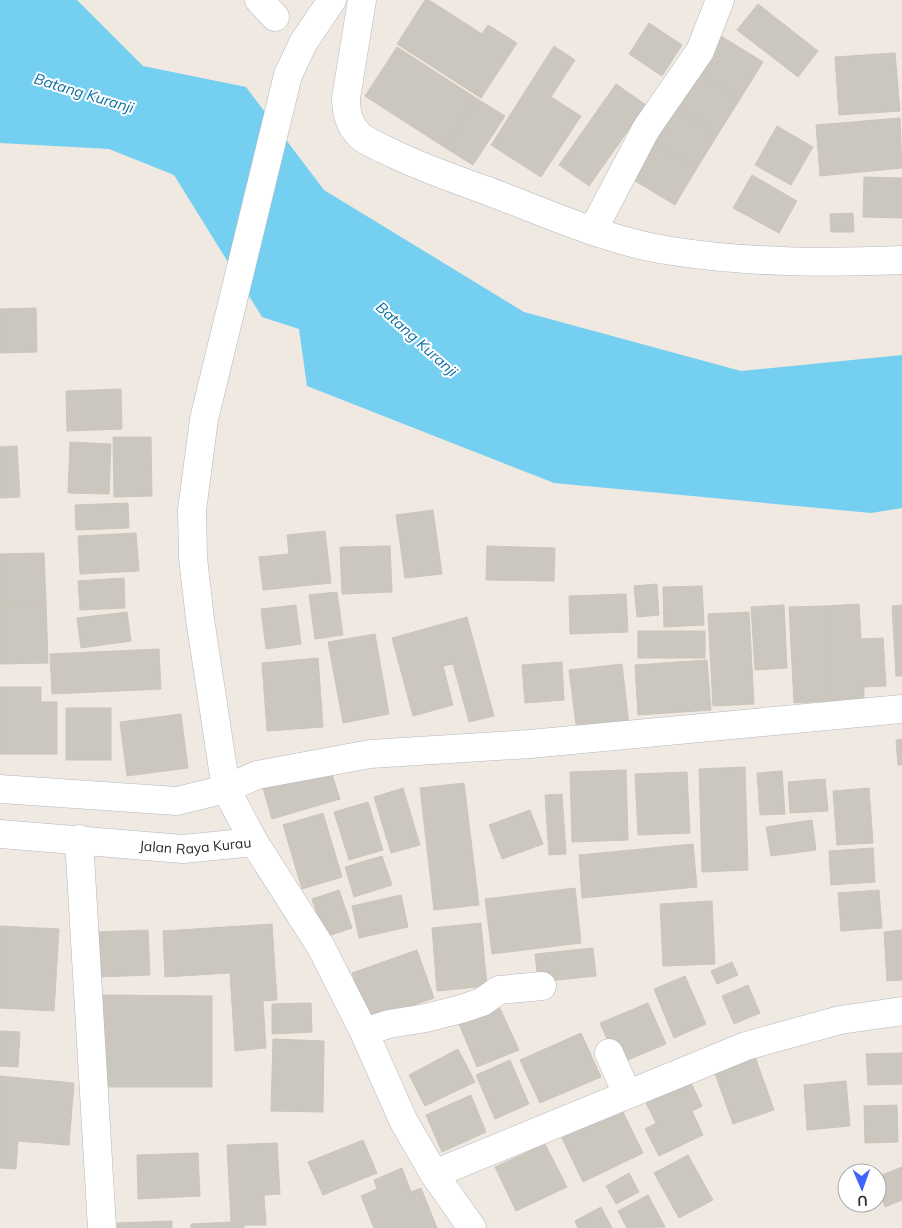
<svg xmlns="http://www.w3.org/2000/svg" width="902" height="1228" viewBox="0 0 902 1228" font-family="Mulish,sans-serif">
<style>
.water{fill:#75cff0}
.building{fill:#cbc7bf;stroke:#cbc5ba}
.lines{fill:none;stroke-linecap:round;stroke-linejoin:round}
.minor-casing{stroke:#b4b7c1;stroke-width:29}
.minor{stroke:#fff;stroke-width:28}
.labels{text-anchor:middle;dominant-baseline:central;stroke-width:4;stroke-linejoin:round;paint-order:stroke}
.street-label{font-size:14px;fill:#2e2e2e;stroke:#fff}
.water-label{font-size:15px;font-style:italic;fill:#0d6fa3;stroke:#fff}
</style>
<rect width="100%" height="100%" fill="#efe9e1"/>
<!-- water -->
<path class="water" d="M 0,0 L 77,0 L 143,66 L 246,87 L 324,190 L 524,312 L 741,371 L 902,355 L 902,508 L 871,513 L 554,483 L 307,386 L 299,329 L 262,317 L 174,175 L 109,149 L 0,143 Z"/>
<!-- building -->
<g class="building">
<path d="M 425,0 L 429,0 L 482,34 L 488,25 L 517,43 L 481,98 L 397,44 Z"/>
<path d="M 758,4 L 818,51 L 798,77 L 737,30 Z"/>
<path d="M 649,23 L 682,45 L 662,76 L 629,54 Z"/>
<path d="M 721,36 L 763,62 L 740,99 L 698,73 Z"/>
<path d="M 554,46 L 575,60 L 551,97 L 581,116 L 541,177 L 491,145 Z"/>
<path d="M 397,47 L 476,98 L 444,147 L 365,96 Z"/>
<path d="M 895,53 L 900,111 L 839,115 L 835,57 Z"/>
<path d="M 698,73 L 740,99 L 718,134 L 677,108 Z"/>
<path d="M 616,84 L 646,105 L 589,186 L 559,165 Z"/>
<path d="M 476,98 L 505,116 L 473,165 L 444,147 Z"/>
<path d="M 677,108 L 718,134 L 697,168 L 655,143 Z"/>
<path d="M 900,118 L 902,168 L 820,176 L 816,125 Z"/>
<path d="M 777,126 L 813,147 L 791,185 L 755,165 Z"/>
<path d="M 655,143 L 697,168 L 675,205 L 632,179 Z"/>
<path d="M 752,175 L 797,201 L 779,233 L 733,208 Z"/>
<path d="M 864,177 L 902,178 L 902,218 L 863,217 Z"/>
<path d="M 853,213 L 854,232 L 831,232 L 830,214 Z"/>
<path d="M 36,308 L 37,352 L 0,353 L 0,309 Z"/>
<path d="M 121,389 L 122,429 L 67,431 L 66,391 Z"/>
<path d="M 113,437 L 151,437 L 152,496 L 114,497 Z"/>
<path d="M 70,442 L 111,444 L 109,494 L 68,493 Z"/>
<path d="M 17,446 L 20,497 L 0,498 L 0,447 Z"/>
<path d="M 128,503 L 129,528 L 76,530 L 75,505 Z"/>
<path d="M 433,510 L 442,574 L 405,578 L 396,515 Z"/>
<path d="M 325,531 L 331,583 L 263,590 L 259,557 L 289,554 L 287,535 Z"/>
<path d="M 136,533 L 139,571 L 80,574 L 78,536 Z"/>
<path d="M 390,546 L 392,592 L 342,594 L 340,547 Z"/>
<path d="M 487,546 L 555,548 L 554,581 L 486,580 Z"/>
<path d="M 44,553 L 46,603 L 0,605 L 0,554 Z"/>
<path d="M 124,578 L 125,608 L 80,610 L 78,581 Z"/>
<path d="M 657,584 L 659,615 L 637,617 L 634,586 Z"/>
<path d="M 702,586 L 704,625 L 664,627 L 663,587 Z"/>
<path d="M 337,592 L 343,635 L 315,639 L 309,595 Z"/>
<path d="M 626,594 L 628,632 L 570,634 L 569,596 Z"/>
<path d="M 46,603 L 48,663 L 0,664 L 0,605 Z"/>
<path d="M 859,604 L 861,639 L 883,638 L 886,686 L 864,687 L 864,699 L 830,701 L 825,606 Z"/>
<path d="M 296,605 L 301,644 L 266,649 L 261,609 Z"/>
<path d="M 784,605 L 787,668 L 755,670 L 751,607 Z"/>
<path d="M 902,605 L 902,676 L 896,676 L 892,606 Z"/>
<path d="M 825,606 L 830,701 L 794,703 L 789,607 Z"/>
<path d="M 127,612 L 131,641 L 81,648 L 77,618 Z"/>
<path d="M 749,612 L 754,704 L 713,706 L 708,614 Z"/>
<path d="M 467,617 L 494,716 L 469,722 L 453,664 L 443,666 L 453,705 L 413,716 L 392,638 Z"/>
<rect x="638" y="631" width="67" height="27"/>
<path d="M 375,634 L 389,714 L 343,723 L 328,642 Z"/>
<path d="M 159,649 L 161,689 L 52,694 L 50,654 Z"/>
<path d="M 318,658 L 323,727 L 267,731 L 262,663 Z"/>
<path d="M 707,660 L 711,710 L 638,715 L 635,665 Z"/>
<path d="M 562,662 L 564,700 L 525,703 L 522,665 Z"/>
<path d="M 622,664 L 629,726 L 577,732 L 569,670 Z"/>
<path d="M 0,687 L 41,687 L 41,702 L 57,702 L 57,754 L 0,754 Z"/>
<rect x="66" y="708" width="45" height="52"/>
<path d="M 181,714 L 188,768 L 127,776 L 120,722 Z"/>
<path d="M 902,739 L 902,765 L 898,765 L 896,740 Z"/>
<path d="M 745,767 L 748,870 L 702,872 L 699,769 Z"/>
<path d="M 330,768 L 340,799 L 272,819 L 263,788 Z"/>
<path d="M 626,770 L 628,840 L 572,842 L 570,772 Z"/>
<path d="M 782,771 L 785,814 L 760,815 L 757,773 Z"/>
<path d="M 687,772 L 690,833 L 638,835 L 635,774 Z"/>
<path d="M 825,779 L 828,811 L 790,813 L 788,782 Z"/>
<path d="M 464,783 L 479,905 L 434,910 L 420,788 Z"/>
<path d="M 403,788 L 420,845 L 391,853 L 374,797 Z"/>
<path d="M 869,788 L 873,843 L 837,845 L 833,791 Z"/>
<path d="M 562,794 L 566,854 L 549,855 L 545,795 Z"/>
<path d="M 368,802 L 383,850 L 349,860 L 334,812 Z"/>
<path d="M 530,810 L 543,844 L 502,859 L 489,825 Z"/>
<path d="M 323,813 L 342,877 L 302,889 L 283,825 Z"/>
<path d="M 812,820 L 816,850 L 771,856 L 766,827 Z"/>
<path d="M 693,844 L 697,887 L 582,898 L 579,855 Z"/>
<path d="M 873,848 L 875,882 L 831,885 L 829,851 Z"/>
<path d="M 382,856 L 392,885 L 354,897 L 345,867 Z"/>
<path d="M 575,888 L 581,943 L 492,954 L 485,899 Z"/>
<path d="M 339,890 L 352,928 L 325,937 L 312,899 Z"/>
<path d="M 879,890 L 882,928 L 841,931 L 838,893 Z"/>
<path d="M 401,895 L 408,927 L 359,938 L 352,906 Z"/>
<path d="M 712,901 L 715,964 L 663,966 L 660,904 Z"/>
<path d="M 481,923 L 487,986 L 437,991 L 432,928 Z"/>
<path d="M 272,924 L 277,1000 L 263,1001 L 266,1048 L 235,1051 L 230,973 L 165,977 L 163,931 Z"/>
<path d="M 0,926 L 59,929 L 54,1011 L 0,1008 Z"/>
<path d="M 148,930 L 150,975 L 98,977 L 97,932 Z"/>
<path d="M 902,930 L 902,980 L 887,981 L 884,932 Z"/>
<path d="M 593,948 L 596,976 L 538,982 L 535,954 Z"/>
<path d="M 417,950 L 434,998 L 369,1021 L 352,973 Z"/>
<path d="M 732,962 L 738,975 L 717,984 L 711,971 Z"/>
<path d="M 685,976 L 706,1024 L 674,1038 L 654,989 Z"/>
<path d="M 748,985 L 760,1013 L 734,1024 L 722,996 Z"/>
<path d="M 102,995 L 212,996 L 212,1087 L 103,1087 Z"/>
<path d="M 311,1003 L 312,1032 L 272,1034 L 272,1004 Z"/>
<path d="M 648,1003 L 666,1044 L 618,1064 L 600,1023 Z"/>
<path d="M 499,1006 L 519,1050 L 477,1067 L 459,1024 Z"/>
<path d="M 0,1031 L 20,1032 L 18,1067 L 0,1066 Z"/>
<path d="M 581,1033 L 601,1077 L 540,1103 L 520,1060 Z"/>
<path d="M 273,1039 L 324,1041 L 323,1112 L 271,1111 Z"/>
<path d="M 458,1049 L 475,1082 L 425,1106 L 409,1075 Z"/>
<path d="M 753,1051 L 774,1110 L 733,1124 L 712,1065 Z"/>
<path d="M 902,1053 L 902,1084 L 868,1085 L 866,1054 Z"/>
<path d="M 510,1060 L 529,1104 L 495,1119 L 476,1075 Z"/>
<path d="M 687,1074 L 702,1106 L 692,1111 L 703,1135 L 659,1156 L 645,1129 L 656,1123 L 642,1095 Z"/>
<path d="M 0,1076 L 74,1083 L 69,1145 L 18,1141 L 16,1169 L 0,1168 Z"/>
<path d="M 846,1081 L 850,1126 L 807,1130 L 804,1085 Z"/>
<path d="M 471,1095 L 486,1132 L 442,1152 L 426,1115 Z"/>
<path d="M 897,1105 L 898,1142 L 865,1143 L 864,1106 Z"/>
<path d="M 622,1110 L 643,1153 L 583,1182 L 562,1138 Z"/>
<path d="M 363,1140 L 377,1173 L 323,1195 L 308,1162 Z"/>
<path d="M 277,1143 L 280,1194 L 264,1195 L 266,1225 L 244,1225 L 244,1228 L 191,1228 L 191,1224 L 231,1222 L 227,1145 Z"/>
<path d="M 545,1144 L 567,1187 L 516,1211 L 495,1167 Z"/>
<path d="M 198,1153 L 200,1196 L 138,1199 L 137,1155 Z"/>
<path d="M 688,1155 L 713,1200 L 679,1218 L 654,1173 Z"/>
<path d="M 902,1167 L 902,1200 L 885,1207 L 877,1185 L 877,1177 Z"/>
<path d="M 402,1168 L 411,1192 L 421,1188 L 437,1228 L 374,1228 L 361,1196 L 377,1189 L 374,1180 Z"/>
<path d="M 629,1173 L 639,1192 L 616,1204 L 606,1186 Z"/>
<path d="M 648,1195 L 665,1227 L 627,1228 L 618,1211 Z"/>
<path d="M 601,1207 L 612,1228 L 578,1228 L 575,1221 Z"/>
<path d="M 172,1221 L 172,1228 L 117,1228 L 117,1223 Z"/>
</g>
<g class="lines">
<!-- minor casing -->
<g class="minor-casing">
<g id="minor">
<path d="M 259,0 L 275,17"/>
<path d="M 332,0 L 303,43 L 288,75 L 204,419 L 192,510 L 193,558 L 200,619 L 226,789 L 254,842 L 321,947 L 364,1032 L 403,1120 L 434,1174 L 472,1228"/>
<path d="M 362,0 L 346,98 C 346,113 349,125 360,136 C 370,144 383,148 394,154 C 423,168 454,179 485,190 C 545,212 608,242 672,251 C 749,263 825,263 902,260"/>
<path d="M 593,230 L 646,129 L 700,51 L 720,0"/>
<path d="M 0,789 L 177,801 L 226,789 L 257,775 L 370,754 L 530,744 L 902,709"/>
<path id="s1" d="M 0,834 L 183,849 L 254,842"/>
<path d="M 79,839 L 102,1228"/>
<path d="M 364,1032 L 389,1024 L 426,1018 L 461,1009 L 482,1002 L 499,990 L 542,986"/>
<path d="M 609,1053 L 627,1094"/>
<path d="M 434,1174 L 746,1046 L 840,1020 L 902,1011"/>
</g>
</g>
<!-- minor -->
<use href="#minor" class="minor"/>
</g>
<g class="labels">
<!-- street labels -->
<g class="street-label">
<text stroke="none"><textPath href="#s1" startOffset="196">Jalan Raya Kurau</textPath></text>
</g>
<!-- water labels -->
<g class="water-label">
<text transform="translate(84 93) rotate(17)">Batang Kuranji</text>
<text transform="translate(417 339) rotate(42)">Batang Kuranji</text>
</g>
</g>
<!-- north arrow -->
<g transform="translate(862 1188) rotate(178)"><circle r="24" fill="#ffffff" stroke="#ababab"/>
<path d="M0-4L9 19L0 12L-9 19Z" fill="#4264fb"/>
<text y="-8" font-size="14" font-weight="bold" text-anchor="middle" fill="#2e2e2e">U</text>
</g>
</svg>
